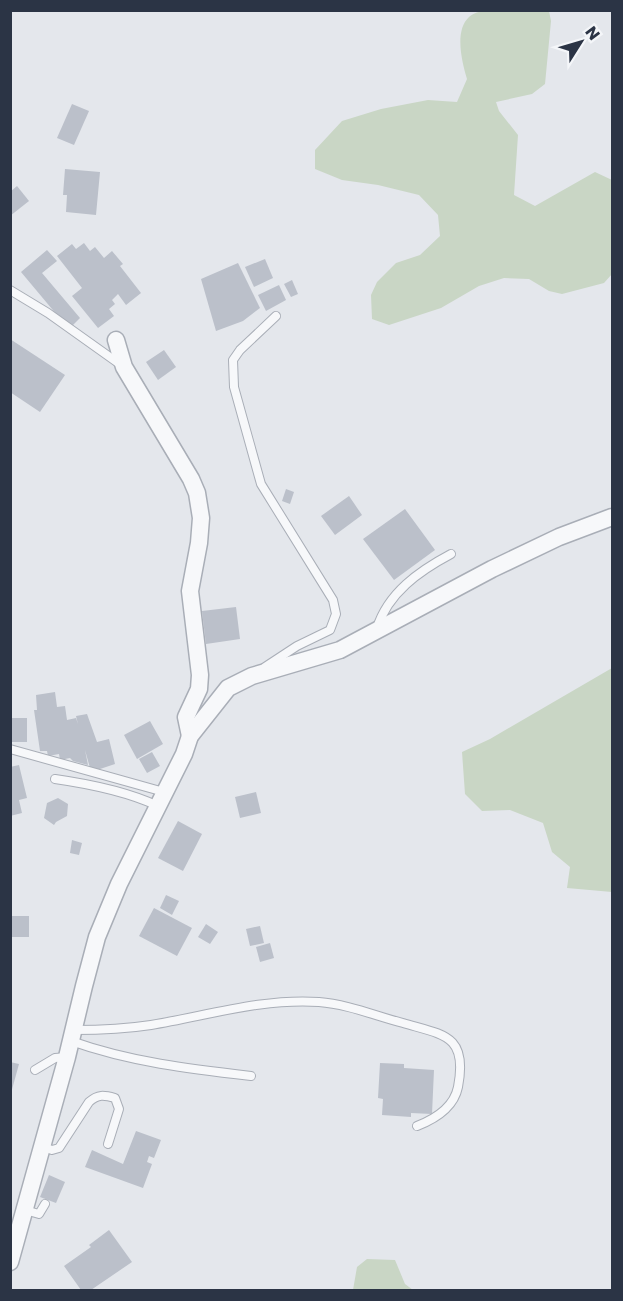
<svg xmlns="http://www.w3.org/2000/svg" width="623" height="1301" viewBox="0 0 623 1301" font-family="Poppins,sans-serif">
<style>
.green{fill:#c9d6c5}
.building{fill:#bbc0ca}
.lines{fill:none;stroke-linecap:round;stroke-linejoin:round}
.service-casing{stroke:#a9aeb7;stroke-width:10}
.minor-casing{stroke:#a9aeb7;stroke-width:19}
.service{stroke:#f7f8fa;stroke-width:8}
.minor{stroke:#f7f8fa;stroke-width:16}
</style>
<rect width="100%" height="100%" fill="#e4e7ec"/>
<!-- green -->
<g class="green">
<path d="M 482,11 L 549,11 L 551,21 L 545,84 L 532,94 L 496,102 L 499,111 L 518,135 L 514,195 L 535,206 L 595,172 L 612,180 L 612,274 L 604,283 L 562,294 L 549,291 L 529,279 L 504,278 L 479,286 L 441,308 L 389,325 L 372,319 L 371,295 L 377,282 L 396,263 L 420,255 L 440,236 L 438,215 L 419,195 L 378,185 L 342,180 L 315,169 L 315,150 L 342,121 L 381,109 L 428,100 L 457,102 L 467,79 C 462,62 454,31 469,17 C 472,14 478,12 482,11 Z"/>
<path d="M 612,668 L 612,892 L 567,888 L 570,867 L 552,852 L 543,823 L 510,810 L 482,811 L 465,794 L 462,752 L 490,739 Z"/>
<path d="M 367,1259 L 395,1260 L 405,1284 L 413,1290 L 353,1290 L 357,1267 Z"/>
</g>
<!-- building -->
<g class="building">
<path d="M 72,104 L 89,111 L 74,145 L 57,138 Z"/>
<path d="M 65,169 L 100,172 L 96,215 L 66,212 L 67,195 L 63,195 Z"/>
<path d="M 17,186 L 29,201 L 10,216 L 10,192 Z"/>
<path d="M 84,243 L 90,251 L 95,247 L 104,258 L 112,251 L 123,264 L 120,266 L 141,293 L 126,305 L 118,294 L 112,300 L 115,304 L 109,309 L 114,316 L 98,328 L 72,296 L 82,288 L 57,256 L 72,244 L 76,249 Z"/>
<path d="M 47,250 L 57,261 L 42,273 L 80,318 L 72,326 L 57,315 L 21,272 Z"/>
<path d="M 265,259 L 273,278 L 254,287 L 245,267 Z"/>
<path d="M 238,263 L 260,308 L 243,321 L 216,331 L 201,279 Z"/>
<path d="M 292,280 L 298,294 L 291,297 L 284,284 Z"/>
<path d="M 279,285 L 286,300 L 266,311 L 258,295 Z"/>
<path d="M 10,339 L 65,375 L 40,412 L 10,392 Z"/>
<path d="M 164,350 L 176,367 L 158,380 L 146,362 Z"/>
<path d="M 286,489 L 294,492 L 290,504 L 282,501 Z"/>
<path d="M 349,496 L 362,515 L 335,535 L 321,516 Z"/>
<path d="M 405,509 L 435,550 L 394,580 L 363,539 Z"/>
<path d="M 236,607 L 240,639 L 206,644 L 202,611 Z"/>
<path d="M 55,692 L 57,707 L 65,706 L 67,720 L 76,718 L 78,724 L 76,716 L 87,714 L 97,742 L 109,739 L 115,764 L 97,770 L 90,768 L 85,750 L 88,765 L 73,761 L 70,758 L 60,760 L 59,754 L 48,756 L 47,751 L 40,751 L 34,710 L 37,710 L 36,695 Z"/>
<rect x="10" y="718" width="17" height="24"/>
<path d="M 150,721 L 163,744 L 137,759 L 124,735 Z"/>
<path d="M 152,752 L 160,766 L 147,773 L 139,759 Z"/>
<path d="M 19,765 L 27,798 L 19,800 L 22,813 L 10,816 L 10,767 Z"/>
<path d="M 256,792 L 261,813 L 240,818 L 235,797 Z"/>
<path d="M 58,798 L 68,804 L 67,816 L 56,822 L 54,825 L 44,818 L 47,803 Z"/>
<path d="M 178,821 L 202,834 L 183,871 L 158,858 Z"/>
<path d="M 72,840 L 82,843 L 79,855 L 70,853 Z"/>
<path d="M 166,895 L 179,901 L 172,915 L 160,908 Z"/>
<path d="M 154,908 L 192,928 L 177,956 L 139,936 Z"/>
<rect x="10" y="916" width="19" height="21"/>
<path d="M 206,924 L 218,932 L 210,944 L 198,937 Z"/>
<path d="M 260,926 L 264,943 L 250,946 L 246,929 Z"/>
<path d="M 270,943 L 274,958 L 260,962 L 256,947 Z"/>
<path d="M 10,1062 L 19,1064 L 11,1093 L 10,1092 Z"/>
<path d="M 380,1063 L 404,1064 L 404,1068 L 434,1070 L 432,1114 L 411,1113 L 411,1117 L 382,1115 L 383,1099 L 378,1098 Z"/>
<path d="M 136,1131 L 161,1140 L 154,1158 L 149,1156 L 147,1162 L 152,1164 L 143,1188 L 85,1167 L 92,1150 L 123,1164 Z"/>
<path d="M 49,1175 L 65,1182 L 56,1203 L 40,1197 Z"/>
<path d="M 109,1230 L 132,1262 L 91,1290 L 81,1290 L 64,1266 L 91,1247 L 89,1245 Z"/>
</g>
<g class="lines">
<!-- service casing -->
<g class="service-casing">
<g id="service">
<path d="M 10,290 L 48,313 L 121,365"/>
<path d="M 377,628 C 388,593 419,571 451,554"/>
<path d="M 265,667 L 297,646 L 330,630 L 336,614 L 333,600 L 261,484 L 234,387 L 233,360 L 240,350 L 276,316"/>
<path d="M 10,749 L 164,792"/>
<path d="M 55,779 C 90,784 126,791 158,806"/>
<path d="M 74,1030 C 100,1030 125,1029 151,1025 C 206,1016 262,998 319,1002 C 347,1004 376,1016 403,1023 C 444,1035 468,1035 458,1087 C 454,1107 435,1119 417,1126"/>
<path d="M 71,1041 C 130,1062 190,1069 251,1076"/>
<path d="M 35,1070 L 55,1058 L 67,1057"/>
<path d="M 43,1147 L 52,1150 L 59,1148 L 89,1102 C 98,1094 104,1095 115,1098 L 119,1109 L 108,1144"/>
<path d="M 25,1210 L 39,1214 L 45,1204"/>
</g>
</g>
<!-- minor casing -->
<g class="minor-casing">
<g id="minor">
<path d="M 116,340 L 124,367 L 191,479 L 197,493 L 201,518 L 199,543 L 190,591 L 200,675 L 199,689 L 186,717 L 190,736"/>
<path d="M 10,1262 L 67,1057 L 84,986 L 97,937 L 119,884 L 184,754 L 190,736 L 228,688 L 252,676 L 340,650 L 492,569 L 559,537 L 612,517"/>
</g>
</g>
<!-- service -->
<use href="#service" class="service"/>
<!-- minor -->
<use href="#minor" class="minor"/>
</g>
<!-- border -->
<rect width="623" height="1301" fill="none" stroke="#2b3445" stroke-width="24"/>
<!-- north arrow -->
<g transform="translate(581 42) rotate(53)" stroke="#f4f6f9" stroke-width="4.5" paint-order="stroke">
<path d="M0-4.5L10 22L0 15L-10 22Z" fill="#2b3445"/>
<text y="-9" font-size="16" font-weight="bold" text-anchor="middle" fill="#2b3445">N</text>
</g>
</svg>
